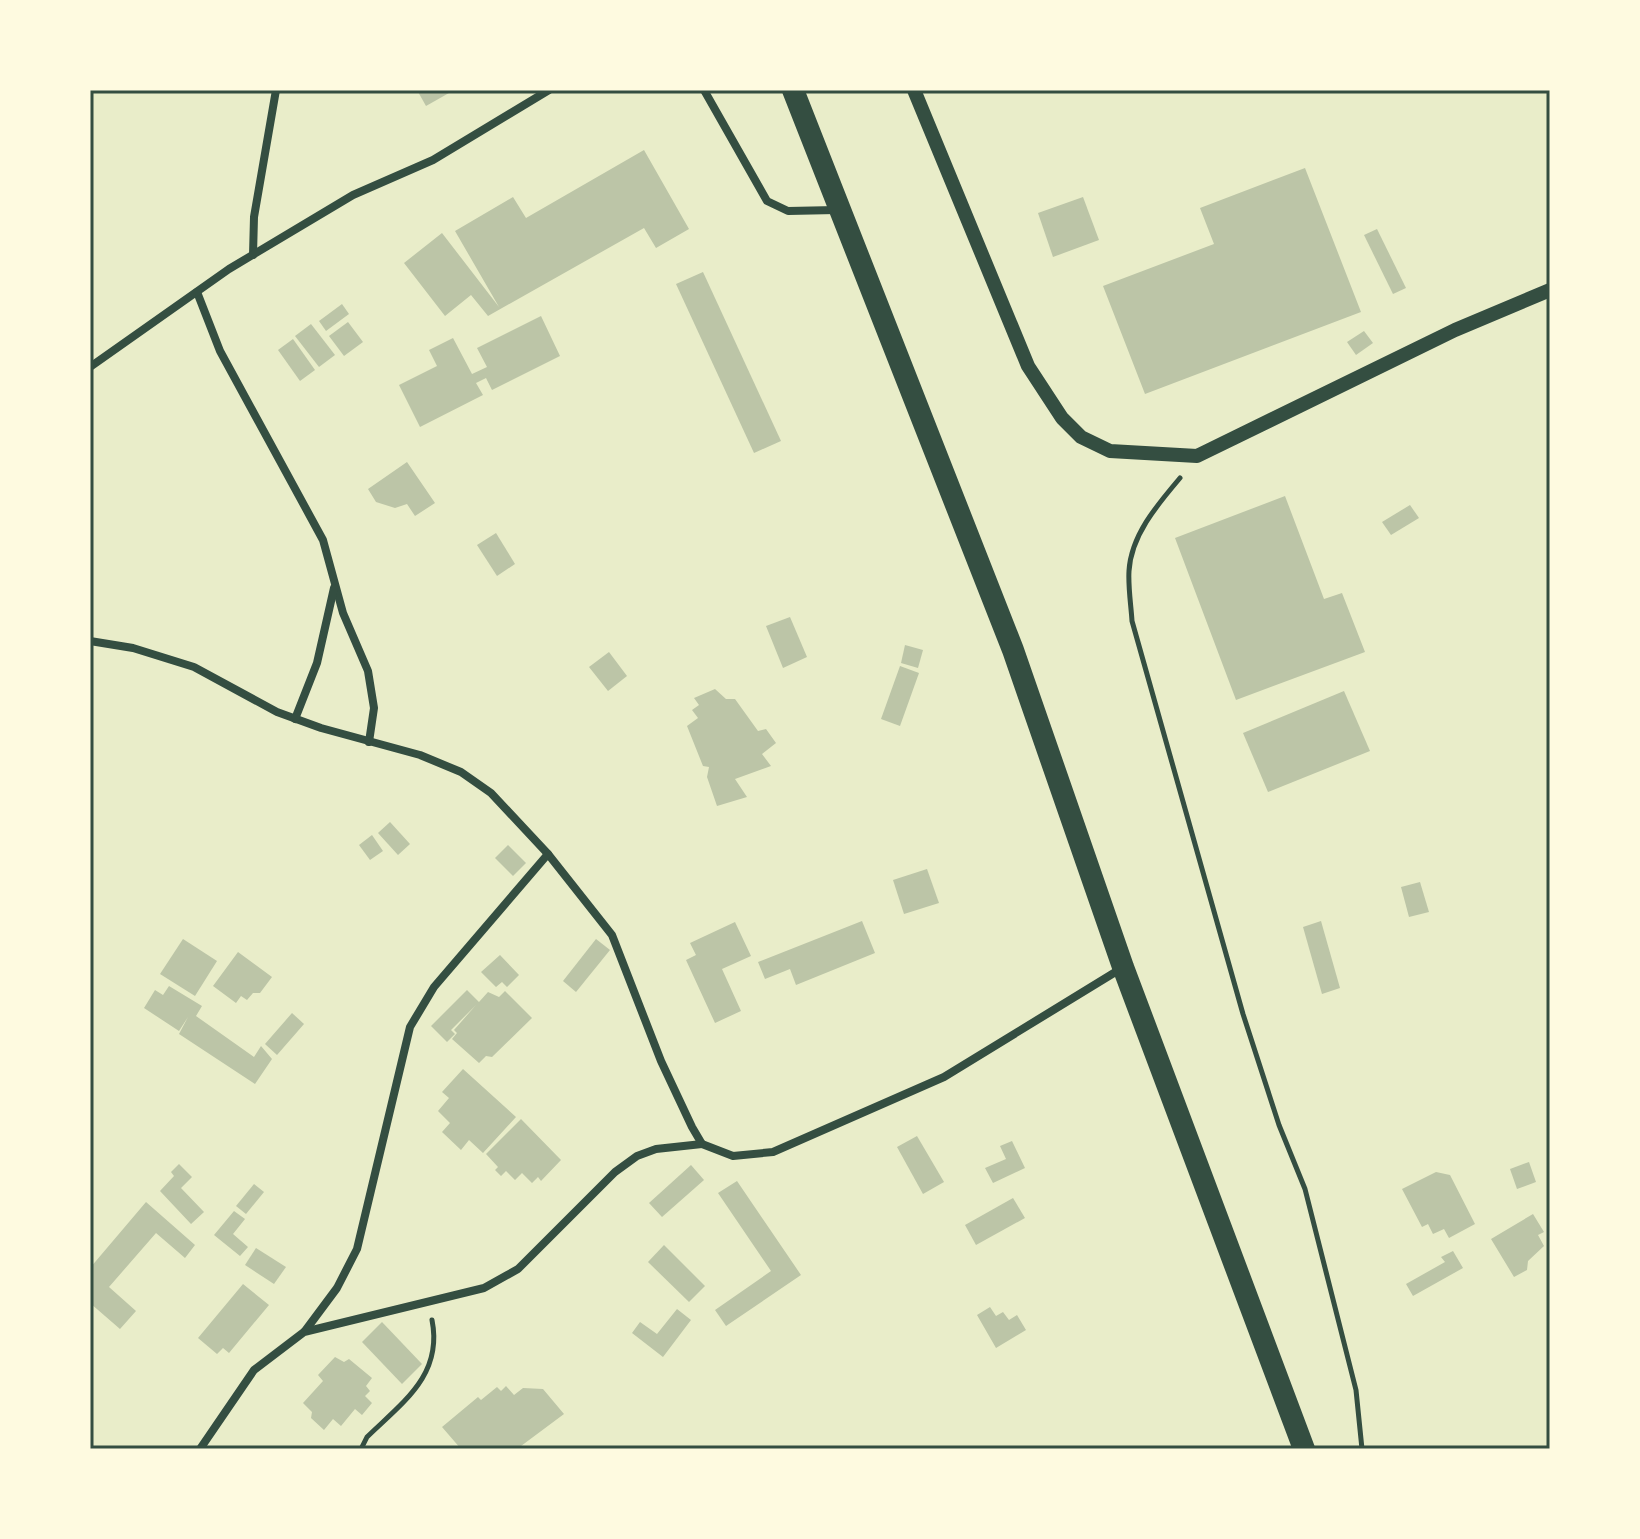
<svg xmlns="http://www.w3.org/2000/svg" width="1640" height="1539" viewBox="0 0 1640 1539" font-family="'Sofia Sans Condensed',sans-serif">
<style>
.building{fill:#bcc5a7}
.lines{fill:none;stroke-linecap:round;stroke-linejoin:round}
.path{stroke:#344e41;stroke-width:5}
.minor{stroke:#344e41;stroke-width:8}
.tertiary{stroke:#344e41;stroke-width:14}
.trunk{stroke:#344e41;stroke-width:22}
.neatline{fill:none;stroke:#344e41;stroke-width:3}
</style>
<rect width="100%" height="100%" fill="#e9edc9"/>
<!-- building -->
<g class="building">
<path d="M 417,90 L 447,90 L 449,93 L 426,106 Z"/>
<path d="M 644,150 L 689,229 L 656,248 L 644,228 L 488,316 L 471,295 L 445,316 L 404,263 L 442,233 L 499,307 L 455,231 L 513,197 L 526,218 Z"/>
<path d="M 1305,168 L 1361,312 L 1145,394 L 1103,286 L 1214,244 L 1200,208 Z"/>
<path d="M 1083,197 L 1099,240 L 1053,257 L 1038,213 Z"/>
<path d="M 1377,229 L 1406,288 L 1393,294 L 1364,235 Z"/>
<path d="M 703,272 L 781,441 L 754,453 L 676,284 Z"/>
<path d="M 342,304 L 349,314 L 326,331 L 319,321 Z"/>
<path d="M 541,316 L 560,356 L 492,390 L 486,378 L 476,383 L 483,395 L 420,427 L 399,385 L 437,366 L 429,350 L 453,338 L 472,374 L 487,367 L 477,348 Z"/>
<path d="M 348,322 L 363,342 L 344,356 L 329,336 Z"/>
<path d="M 311,324 L 335,355 L 319,367 L 295,336 Z"/>
<path d="M 1364,331 L 1373,343 L 1356,355 L 1347,342 Z"/>
<path d="M 293,339 L 315,370 L 300,381 L 278,350 Z"/>
<path d="M 407,462 L 435,503 L 415,516 L 407,504 L 395,508 L 376,502 L 368,489 Z"/>
<path d="M 1285,496 L 1324,599 L 1342,593 L 1365,652 L 1236,700 L 1175,538 Z"/>
<path d="M 1410,505 L 1419,518 L 1391,535 L 1382,522 Z"/>
<path d="M 496,533 L 515,564 L 497,576 L 477,545 Z"/>
<path d="M 790,617 L 807,657 L 783,668 L 766,626 Z"/>
<path d="M 905,645 L 923,650 L 918,668 L 901,663 Z"/>
<path d="M 609,652 L 627,676 L 608,691 L 589,667 Z"/>
<path d="M 900,666 L 919,673 L 900,726 L 881,719 Z"/>
<path d="M 715,689 L 726,699 L 735,699 L 758,731 L 766,729 L 776,743 L 762,754 L 771,766 L 735,779 L 747,797 L 717,806 L 707,777 L 709,767 L 703,766 L 687,726 L 698,718 L 692,710 L 699,705 L 694,698 Z"/>
<path d="M 1344,691 L 1370,751 L 1268,792 L 1243,733 Z"/>
<path d="M 390,822 L 410,844 L 398,855 L 378,833 Z"/>
<path d="M 372,835 L 383,851 L 370,860 L 359,845 Z"/>
<path d="M 508,845 L 526,863 L 513,876 L 495,858 Z"/>
<path d="M 927,869 L 939,903 L 904,914 L 893,880 Z"/>
<path d="M 1420,882 L 1429,912 L 1409,917 L 1401,887 Z"/>
<path d="M 862,921 L 875,953 L 796,985 L 790,969 L 765,979 L 758,962 Z"/>
<path d="M 1321,921 L 1340,988 L 1322,994 L 1303,927 Z"/>
<path d="M 735,922 L 751,956 L 722,969 L 741,1011 L 715,1023 L 686,960 L 696,955 L 690,943 Z"/>
<path d="M 183,939 L 217,961 L 195,996 L 160,974 Z"/>
<path d="M 596,939 L 610,950 L 576,992 L 563,981 Z"/>
<path d="M 238,952 L 272,977 L 260,993 L 253,993 L 247,1000 L 241,996 L 236,1003 L 213,986 Z"/>
<path d="M 500,955 L 519,975 L 507,987 L 502,982 L 496,987 L 481,972 Z"/>
<path d="M 169,986 L 202,1006 L 196,1016 L 254,1057 L 261,1046 L 272,1059 L 255,1084 L 179,1034 L 188,1017 L 179,1031 L 144,1008 L 155,990 L 163,995 Z"/>
<path d="M 467,990 L 479,1002 L 488,992 L 499,997 L 505,991 L 532,1018 L 492,1057 L 486,1056 L 479,1063 L 452,1039 L 457,1033 L 454,1030 L 476,1005 L 451,1030 L 455,1034 L 447,1042 L 431,1026 Z"/>
<path d="M 292,1013 L 304,1024 L 277,1055 L 265,1044 Z"/>
<path d="M 463,1069 L 516,1117 L 483,1153 L 469,1140 L 461,1150 L 442,1132 L 450,1123 L 438,1111 L 449,1098 L 442,1092 Z"/>
<path d="M 521,1119 L 561,1160 L 541,1181 L 538,1177 L 532,1183 L 522,1173 L 515,1180 L 506,1171 L 501,1176 L 495,1170 L 498,1167 L 486,1154 Z"/>
<path d="M 917,1136 L 944,1182 L 923,1194 L 897,1147 Z"/>
<path d="M 1012,1141 L 1025,1168 L 993,1183 L 985,1168 L 1006,1159 L 1000,1146 Z"/>
<path d="M 1529,1162 L 1536,1182 L 1517,1189 L 1510,1169 Z"/>
<path d="M 179,1164 L 192,1177 L 181,1188 L 204,1212 L 191,1224 L 160,1191 L 174,1176 L 171,1172 Z"/>
<path d="M 691,1165 L 704,1180 L 662,1217 L 649,1203 Z"/>
<path d="M 1436,1172 L 1450,1175 L 1475,1224 L 1449,1238 L 1444,1229 L 1433,1234 L 1428,1224 L 1422,1227 L 1402,1189 Z"/>
<path d="M 737,1181 L 801,1275 L 726,1326 L 715,1310 L 771,1271 L 718,1193 Z"/>
<path d="M 254,1184 L 264,1192 L 246,1214 L 236,1206 Z"/>
<path d="M 1013,1198 L 1025,1218 L 976,1245 L 965,1225 Z"/>
<path d="M 146,1202 L 195,1245 L 185,1258 L 156,1233 L 109,1287 L 136,1311 L 120,1329 L 90,1303 L 90,1268 Z"/>
<path d="M 234,1211 L 245,1219 L 233,1234 L 248,1247 L 240,1256 L 214,1235 Z"/>
<path d="M 1533,1214 L 1544,1232 L 1538,1235 L 1544,1246 L 1528,1261 L 1527,1270 L 1514,1277 L 1491,1239 Z"/>
<path d="M 664,1245 L 705,1286 L 689,1302 L 648,1262 Z"/>
<path d="M 256,1248 L 286,1267 L 274,1284 L 245,1265 Z"/>
<path d="M 1453,1251 L 1463,1268 L 1413,1296 L 1406,1284 L 1445,1262 L 1441,1257 Z"/>
<path d="M 243,1284 L 269,1305 L 229,1353 L 223,1348 L 217,1354 L 198,1338 Z"/>
<path d="M 990,1307 L 996,1316 L 1003,1312 L 1009,1320 L 1017,1315 L 1026,1330 L 996,1348 L 977,1315 Z"/>
<path d="M 677,1309 L 691,1320 L 663,1357 L 632,1333 L 640,1322 L 657,1334 Z"/>
<path d="M 382,1322 L 422,1364 L 402,1384 L 362,1342 Z"/>
<path d="M 335,1357 L 344,1362 L 349,1359 L 372,1378 L 366,1386 L 370,1391 L 365,1396 L 372,1403 L 362,1415 L 355,1409 L 341,1426 L 333,1419 L 324,1430 L 311,1418 L 312,1412 L 303,1403 L 323,1381 L 318,1375 Z"/>
<path d="M 506,1386 L 514,1395 L 523,1388 L 543,1389 L 564,1414 L 517,1449 L 461,1449 L 442,1427 L 478,1397 L 481,1400 L 497,1387 L 501,1391 Z"/>
</g>
<g class="lines">
<!-- path -->
<g class="path">
<path d="M 1180,478 C 1158,504 1131,535 1129,571 C 1128,587 1131,605 1132,621 L 1243,1014 L 1279,1125 L 1305,1189 L 1356,1390 L 1362,1449"/>
<path d="M 361,1449 L 367,1437 C 403,1402 443,1375 432,1320"/>
</g>
<!-- minor -->
<g class="minor">
<path d="M 704,90 L 767,201 L 788,211 L 836,210"/>
<path d="M 253,255 L 254,217 L 276,90"/>
<path d="M 197,292 L 220,351 L 323,540 L 343,613 L 368,671 L 374,708 L 369,742"/>
<path d="M 90,367 L 229,269 L 353,195 L 433,160 L 549,90"/>
<path d="M 90,641 L 133,648 L 194,667 L 277,712 L 321,728 L 420,755 L 461,772 L 491,793 L 548,854 L 612,935 L 661,1061 L 692,1127 L 702,1144 L 733,1156 L 773,1152 L 944,1077 L 1122,968"/>
<path d="M 295,719 L 317,663 L 334,588"/>
<path d="M 305,1331 L 337,1288 L 357,1249 L 410,1027 L 434,987 L 548,854"/>
<path d="M 200,1449 L 254,1370 L 304,1332 L 484,1288 L 518,1269 L 615,1172 L 637,1156 L 656,1149 L 702,1144"/>
</g>
<!-- tertiary -->
<path class="tertiary" d="M 914,90 L 1028,366 L 1062,418 L 1081,437 L 1110,451 L 1197,456 L 1455,330 L 1550,290"/>
<!-- trunk -->
<path class="trunk" d="M 793,90 L 1013,650 L 1123,967 L 1304,1449"/>
</g>
<!-- border -->
<rect width="1640" height="1539" fill="none" stroke="#fefae0" stroke-width="184"/>
<rect x="92" y="92" width="1456" height="1355" class="neatline"/>
</svg>
